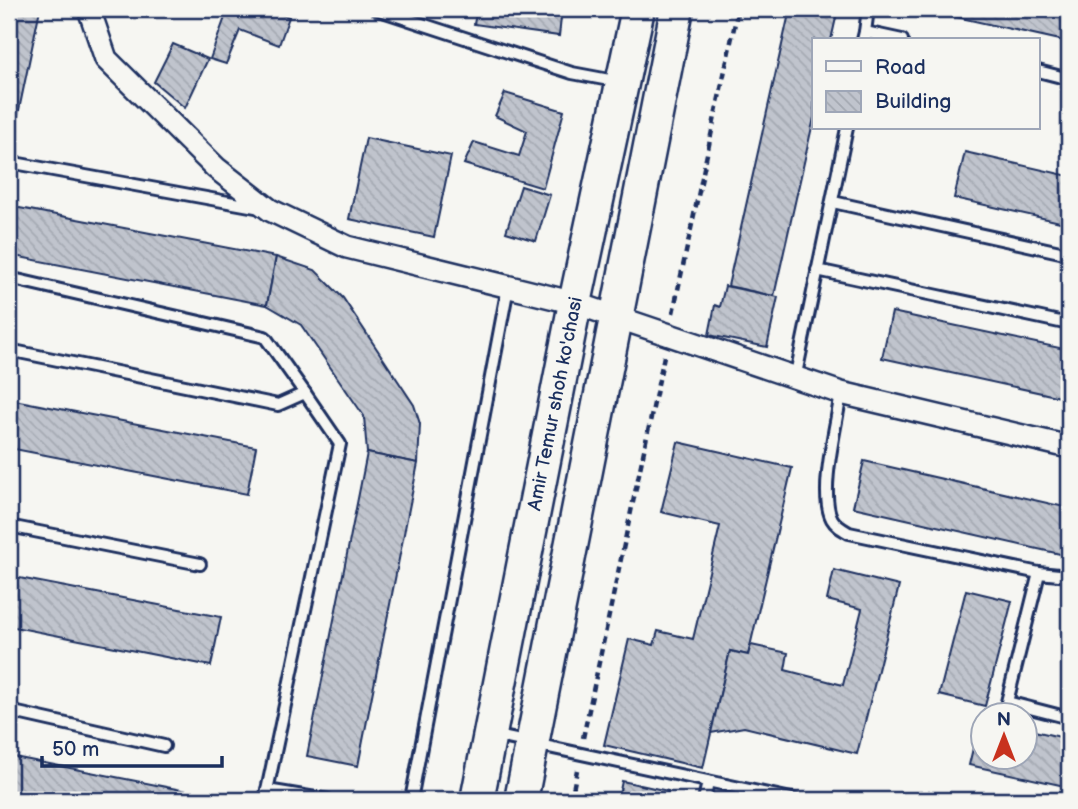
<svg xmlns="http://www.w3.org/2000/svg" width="1078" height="809" viewBox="0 0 1078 809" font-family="'Balsamiq Sans',sans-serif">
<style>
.building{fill:url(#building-back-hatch);stroke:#1b2f5e;stroke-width:2}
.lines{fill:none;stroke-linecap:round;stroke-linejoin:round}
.lane-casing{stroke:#1b2f5e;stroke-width:16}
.street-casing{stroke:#1b2f5e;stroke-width:26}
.primary-casing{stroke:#1b2f5e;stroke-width:37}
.path{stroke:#1b2f5e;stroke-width:4.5;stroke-dasharray:7 5;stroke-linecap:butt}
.lane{stroke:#f6f6f2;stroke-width:10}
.street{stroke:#f6f6f2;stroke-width:21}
.primary{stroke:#f6f6f2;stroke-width:32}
.labels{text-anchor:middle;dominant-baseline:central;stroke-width:6;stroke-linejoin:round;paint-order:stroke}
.street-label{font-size:19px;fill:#1b2f5e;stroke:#f6f6f2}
</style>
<defs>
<pattern id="building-back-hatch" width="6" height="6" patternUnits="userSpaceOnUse" patternTransform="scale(1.75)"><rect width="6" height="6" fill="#c0c4cd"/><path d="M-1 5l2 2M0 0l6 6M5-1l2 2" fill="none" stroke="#a4a9b2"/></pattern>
</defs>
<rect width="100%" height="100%" fill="#f6f6f2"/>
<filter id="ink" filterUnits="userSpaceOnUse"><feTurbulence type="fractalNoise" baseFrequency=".0143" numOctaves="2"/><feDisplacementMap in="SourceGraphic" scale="14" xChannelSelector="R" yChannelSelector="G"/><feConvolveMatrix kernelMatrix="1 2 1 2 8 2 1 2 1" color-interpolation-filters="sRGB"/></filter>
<g filter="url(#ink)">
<!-- building -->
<g class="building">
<path d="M 9,9 L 40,9 L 14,134 L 9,133 Z"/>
<path d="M 202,9 L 222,9 L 219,15 Z"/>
<path d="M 228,9 L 265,9 L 289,17 L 279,45 L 240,30 L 226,64 L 210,59 Z"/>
<path d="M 477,9 L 534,12 L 534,9 L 562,9 L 559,36 L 474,24 Z"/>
<path d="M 790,9 L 838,9 L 831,40 L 814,40 L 814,118 L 774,296 L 728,286 Z"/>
<path d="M 921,9 L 1069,9 L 1069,42 Z"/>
<path d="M 173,44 L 208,59 L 185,108 L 154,82 Z"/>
<path d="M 505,93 L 564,111 L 543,188 L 464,164 L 474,142 L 519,156 L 527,131 L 495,116 Z"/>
<path d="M 366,138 L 451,156 L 434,237 L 349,219 Z"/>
<path d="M 965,152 L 1069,176 L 1069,224 L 954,198 Z"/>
<path d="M 521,186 L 550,195 L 536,241 L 506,232 Z"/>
<path d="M 9,206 L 276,257 L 267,305 L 9,255 Z"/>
<path d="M 276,257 L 315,270 L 343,298 L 414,405 L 420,424 L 418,463 L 367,453 L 364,416 L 301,325 L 267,305 Z"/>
<path d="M 725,286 L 778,297 L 767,347 L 709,335 L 715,305 L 720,307 Z"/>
<path d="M 892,312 L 1069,350 L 1069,399 L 882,358 Z"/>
<path d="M 9,399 L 256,447 L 247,494 L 9,448 Z"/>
<path d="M 678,442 L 792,468 L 748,655 L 730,651 L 703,768 L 604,745 L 629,639 L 654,645 L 658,631 L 693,639 L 720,526 L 661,512 Z"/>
<path d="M 367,453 L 418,463 L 358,766 L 307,756 Z"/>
<path d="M 864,461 L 1069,508 L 1069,556 L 853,507 Z"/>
<path d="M 834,570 L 899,586 L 857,754 L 744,727 L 711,733 L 730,651 L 748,655 L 751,645 L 788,653 L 785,670 L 843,685 L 862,609 L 827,600 Z"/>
<path d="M 9,576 L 221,617 L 211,666 L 9,626 Z"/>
<path d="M 966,590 L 1012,601 L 985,706 L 939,695 Z"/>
<path d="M 980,719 L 984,720 L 984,756 L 1026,756 L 1026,729 L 1069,739 L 1069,787 L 969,765 Z"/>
<path d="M 9,756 L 192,792 L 190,800 L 9,800 Z"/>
<path d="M 622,781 L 668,791 L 666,800 L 618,800 Z"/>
</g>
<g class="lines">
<!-- lane casing -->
<g class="lane-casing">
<g id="lane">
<path d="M 376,9 L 572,73 L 620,82"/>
<path d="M 865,32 L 868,9"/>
<path d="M 863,40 L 865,32 L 902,40"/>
<path d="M 1038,71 L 1069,79"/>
<path d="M 9,162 L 261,208"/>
<path d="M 833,202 L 1069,254"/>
<path d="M 817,270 L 1069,324"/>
<path d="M 9,278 L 265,337 L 305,393"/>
<path d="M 9,350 L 278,405 L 305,393 L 340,444 L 265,800"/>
<path d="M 795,379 L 847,128"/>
<path d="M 841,393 C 837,423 818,494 832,519 C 836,526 842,529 849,533 L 1039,573 L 1069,576"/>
<path d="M 9,526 L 200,564"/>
<path d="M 1039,573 L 1007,702 L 1069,718"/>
<path d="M 9,711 L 164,746"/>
<path d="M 493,735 L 796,800"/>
<path d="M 267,790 L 328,800"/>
<path d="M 411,800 L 508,287"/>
<path d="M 704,800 L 708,782"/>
</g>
</g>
<!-- street casing -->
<g class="street-casing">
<path id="street" d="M 89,9 L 106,59 L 216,168 L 270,210 L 347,247 L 575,303 L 841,393 L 1069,447"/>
</g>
<!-- primary casing -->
<g class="primary-casing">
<g id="primary">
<path id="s1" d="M 477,800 L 575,303 L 638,9"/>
<path d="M 521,800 L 677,9"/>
</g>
</g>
<!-- path -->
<g class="path">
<path d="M 673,313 L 738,9"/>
<path d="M 583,738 L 664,356"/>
<path d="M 571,800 L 577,770"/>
</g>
<!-- lane -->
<use href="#lane" class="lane"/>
<!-- street -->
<use href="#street" class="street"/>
<!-- primary -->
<use href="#primary" class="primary"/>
</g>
</g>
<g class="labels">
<!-- street labels -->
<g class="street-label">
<text stroke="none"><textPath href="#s1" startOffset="404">Amir Temur shoh ko'chasi</textPath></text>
</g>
</g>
<!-- margin -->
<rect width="1078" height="809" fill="none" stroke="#f6f6f2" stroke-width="35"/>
<rect x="18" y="18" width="1043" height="774" fill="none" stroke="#1b2f5e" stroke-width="2.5" filter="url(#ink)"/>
<!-- legend -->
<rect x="812" y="38" width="228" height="91" fill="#f6f6f2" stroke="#9ea6b7" stroke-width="2"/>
<rect x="826" y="61" width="35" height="10" fill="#f6f6f2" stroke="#9ea6b7" stroke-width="2"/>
<text x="875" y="74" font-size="21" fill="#1b2f5e">Road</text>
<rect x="826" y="91" width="35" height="21" fill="url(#building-back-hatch)" stroke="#9ea6b7" stroke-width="2"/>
<text x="875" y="108" font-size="21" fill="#1b2f5e">Building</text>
<!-- north arrow -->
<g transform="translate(1004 736)"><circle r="33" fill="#f6f6f2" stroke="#9ea6b7" stroke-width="2"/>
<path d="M0-5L12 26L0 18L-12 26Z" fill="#c8321e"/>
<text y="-10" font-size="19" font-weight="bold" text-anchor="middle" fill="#1b2f5e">N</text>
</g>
<!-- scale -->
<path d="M42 756v10h180v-10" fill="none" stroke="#1b2f5e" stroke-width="3.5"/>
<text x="52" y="756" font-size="21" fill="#1b2f5e" stroke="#f6f6f2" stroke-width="5" paint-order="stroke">50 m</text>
</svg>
